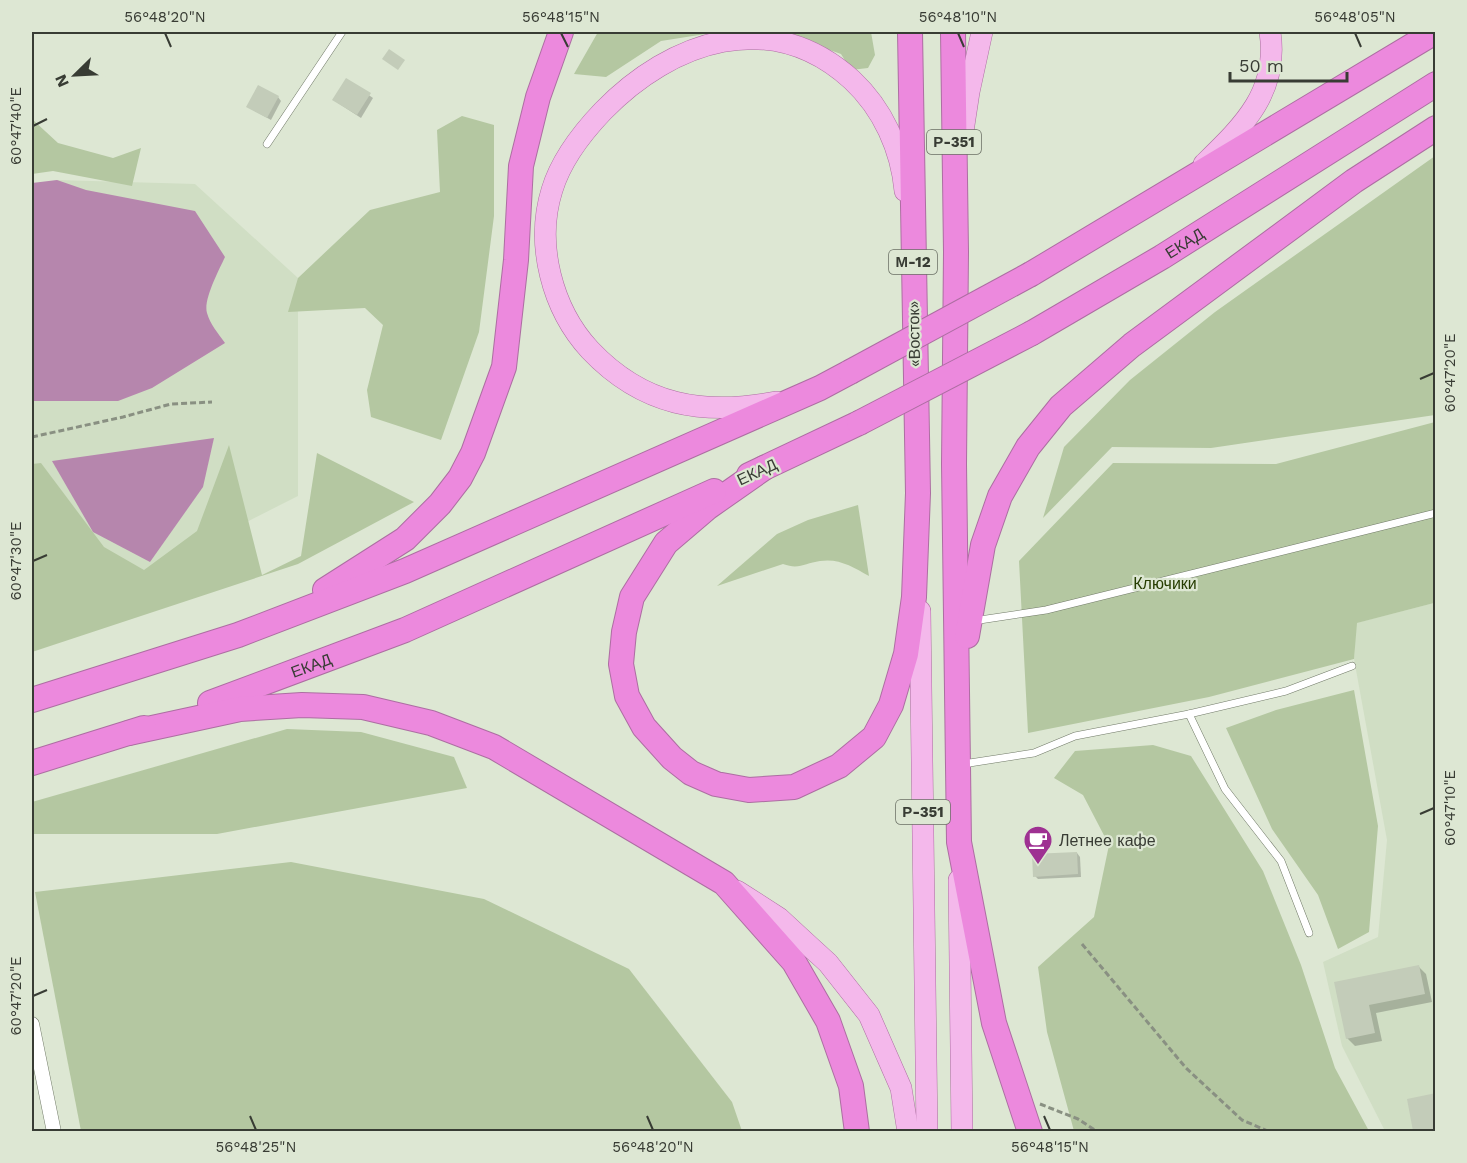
<svg xmlns="http://www.w3.org/2000/svg" width="1467" height="1163" viewBox="0 0 1467 1163" font-family="'Work Sans',sans-serif">
<style>
.built{fill:#d0dec4}
.green{fill:#b4c7a1}
.water{fill:#b686ad}
.shadow{fill:#0003}
.building{fill:#c3ccb9}
.lines{fill:none;stroke-linecap:round;stroke-linejoin:round}
.lane-casing{stroke:#717a68;stroke-width:8}
.street-casing{stroke:#717a68;stroke-width:15}
.primary-casing{stroke:#ad6ea2;stroke-width:22}
.highway-casing{stroke:#ad6ea2;stroke-width:26}
.path{stroke:#899082;stroke-width:3;stroke-dasharray:6 3;stroke-linecap:butt}
.lane{stroke:#fff;stroke-width:7}
.street{stroke:#fff;stroke-width:14}
.primary{stroke:#f4b8eb;stroke-width:21}
.highway{stroke:#ec89dd;stroke-width:24}
.highway-bridge-casing{stroke:#ad6ea2;stroke-width:26;stroke-linecap:butt}
.highway-bridge{stroke:#ec89dd;stroke-width:24}
.ticks{fill:none;stroke:#383c34;stroke-width:2}
.labels{text-anchor:middle;dominant-baseline:central;stroke-width:4.5;stroke-linejoin:round;paint-order:stroke}
.shield{fill:#dde7d3;stroke:#6a6f64;stroke-width:1.5}
.shield-label{font-size:15px;font-weight:bold;fill:#383c34}
.street-label{font-size:16px;fill:#383c34;stroke:#dde7d3}
.park-label{font-size:16px;fill:#263d01;stroke:#dde7d3}
.poi-label{font-size:16px;fill:#383c34;stroke:#dde7d3;text-anchor:start}
.neatline{fill:none;stroke:#383c34;stroke-width:2}
.ticks-label{font-size:15px;text-anchor:middle;fill:#383c34}
</style>
<rect width="100%" height="100%" fill="#dde7d3"/>
<!-- built -->
<g class="built">
<path d="M 57,180 L 195,184 L 298,278 L 298,496 L 32,630 L 32,186 Z"/>
<path d="M 1434,603 L 1436,604 L 1435,1131 L 1385,1131 L 1342,1046 L 1323,962 L 1378,937 L 1387,840 L 1354,659 L 1356,623 Z"/>
</g>
<!-- green -->
<g class="green">
<path d="M 598,32 L 718,32 L 661,41 L 606,77 L 574,74 Z"/>
<path d="M 779,32 L 871,32 L 875,55 L 868,68 L 851,70 L 841,54 Z"/>
<path d="M 462,116 L 494,125 L 494,216 L 479,332 L 441,440 L 371,417 L 367,390 L 383,325 L 365,308 L 288,312 L 298,278 L 370,210 L 440,192 L 437,130 Z"/>
<path d="M 32,119 L 58,143 L 113,158 L 141,148 L 132,186 L 53,171 L 32,174 Z"/>
<path d="M 1435,156 L 1435,415 L 1211,448 L 1112,447 L 1043,518 L 1064,447 L 1130,380 L 1215,312 Z"/>
<path d="M 1435,422 L 1435,604 L 1434,603 L 1357,623 L 1354,659 L 1209,697 L 1028,733 L 1019,561 L 1113,463 L 1276,464 Z"/>
<path d="M 229,445 L 262,575 L 301,556 L 317,453 L 414,502 L 298,564 L 32,652 L 32,464 L 41,463 L 104,547 L 144,570 L 197,531 Z"/>
<path d="M 858,505 L 869,576 C 853,567 839,558 820,561 C 805,563 799,570 783,564 L 717,586 L 777,534 L 808,520 Z"/>
<path d="M 1354,690 L 1378,826 L 1369,932 L 1338,949 L 1318,895 L 1272,829 L 1226,728 L 1276,710 Z"/>
<path d="M 287,729 L 361,732 L 454,757 L 467,788 L 217,834 L 32,834 L 32,802 Z"/>
<path d="M 1153,745 L 1191,756 L 1263,871 L 1301,965 L 1335,1068 L 1369,1131 L 1074,1131 L 1047,1032 L 1038,967 L 1094,917 L 1109,845 L 1083,795 L 1054,778 L 1075,751 Z"/>
<path d="M 291,862 L 484,899 L 629,969 L 732,1102 L 742,1131 L 81,1131 L 35,892 Z"/>
</g>
<!-- water -->
<g class="water">
<path d="M 57,180 L 86,190 L 195,211 L 225,257 C 219,270 203,300 207,313 C 210,324 218,333 225,343 L 152,388 L 118,401 L 32,401 L 32,183 Z"/>
<path d="M 214,438 L 203,487 L 150,562 L 93,532 L 52,461 Z"/>
</g>
<!-- shadow -->
<g class="shadow">
<path d="M 347,80 L 373,98 L 361,118 L 338,103 Z"/>
<path d="M 278,97 L 281,101 L 271,120 L 248,107 Z"/>
<path d="M 1077,853 L 1080,857 L 1081,877 L 1038,879 L 1035,876 Z"/>
<path d="M 1419,967 L 1426,974 L 1432,1002 L 1376,1013 L 1382,1041 L 1355,1046 L 1347,1038 L 1336,984 Z"/>
</g>
<!-- building -->
<g class="building">
<path d="M 389,49 L 405,60 L 398,70 L 382,59 Z"/>
<path d="M 346,78 L 371,93 L 357,115 L 332,100 Z"/>
<path d="M 258,85 L 279,96 L 267,118 L 246,107 Z"/>
<path d="M 1077,852 L 1078,874 L 1033,877 L 1032,854 Z"/>
<path d="M 1419,965 L 1425,994 L 1369,1005 L 1375,1033 L 1346,1039 L 1334,982 Z"/>
<path d="M 1436,1093 L 1436,1131 L 1413,1131 L 1407,1099 Z"/>
</g>
<g class="lines">
<!-- lane casing -->
<g class="lane-casing">
<g id="lane">
<path d="M 267,144 L 342,32"/>
<path d="M 973,621 L 1046,610 L 1436,513"/>
<path d="M 1189,714 L 1225,789 L 1281,861 L 1309,933"/>
<path d="M 963,764 L 1034,753 L 1075,736 L 1189,714 L 1286,691 L 1352,666"/>
</g>
</g>
<!-- street casing -->
<g class="street-casing">
<path id="street" d="M 32,1024 L 54,1132"/>
</g>
<!-- primary casing -->
<g class="primary-casing">
<g id="primary">
<path d="M 962,138 L 969,92 L 982,32"/>
<path d="M 1204,164 C 1243,126 1279,92 1270,32"/>
<path d="M 776,402 C 703,416 643,406 590,350 C 552,309 535,244 552,190 C 561,160 582,133 603,111 C 671,41 771,6 852,80 C 883,109 901,149 905,191"/>
<path d="M 920,611 L 927,1132"/>
<path d="M 959,880 L 962,1132"/>
<path d="M 737,891 L 779,918 L 805,942 L 828,963 L 869,1015 L 901,1088 L 908,1132"/>
</g>
</g>
<!-- highway casing -->
<g class="highway-casing">
<g id="highway">
<path d="M 953,32 L 956,252 L 954,464 L 959,842 L 994,1023 L 1030,1132"/>
<path d="M 1031,274 L 1435,32"/>
<path id="s1" d="M 1032,333 L 1162,257 L 1436,84"/>
<path d="M 764,468 L 707,508 L 666,543 L 632,597 L 624,632 L 621,664 L 627,696 L 644,727 L 672,758 L 691,773 L 716,784 L 749,790 L 794,787 L 839,766 L 874,737 L 891,705 L 906,654 L 914,597 L 918,493 L 910,32"/>
<path d="M 749,475 L 859,423"/>
<path d="M 325,590 L 405,539 L 440,504 L 460,478 L 473,453 L 504,367 L 516,260 L 521,166 L 538,97 L 561,32"/>
<path d="M 967,636 L 983,545 L 1000,496 L 1028,447 L 1061,406 L 1132,345 L 1354,181 L 1436,128"/>
<path d="M 32,700 L 238,635 L 405,571 L 820,388 L 850,372"/>
<path id="s2" d="M 210,703 L 405,630 L 714,491"/>
<path d="M 129,733 L 240,709 L 302,705 L 363,707 L 431,723 L 494,747 L 724,883 L 794,962 L 828,1021 L 851,1086 L 857,1132"/>
<path d="M 32,763 L 144,728"/>
</g>
</g>
<!-- path -->
<g class="path">
<path d="M 32,437 L 123,417 L 171,404 L 212,402"/>
<path d="M 1082,944 L 1186,1068 L 1242,1120 L 1270,1132"/>
<path d="M 1040,1104 L 1078,1119 L 1098,1132"/>
</g>
<!-- lane -->
<use href="#lane" class="lane"/>
<!-- street -->
<use href="#street" class="street"/>
<!-- primary -->
<use href="#primary" class="primary"/>
<!-- highway -->
<use href="#highway" class="highway"/>
<!-- highway-bridge casing -->
<g class="highway-bridge-casing">
<g id="highway-bridge">
<path d="M 850,372 L 1031,274"/>
<path d="M 859,423 L 1032,333"/>
</g>
</g>
<!-- highway-bridge -->
<use href="#highway-bridge" class="highway-bridge"/>
</g>
<!-- ticks -->
<path class="ticks" d="M 165,33 L 171,47M 561,33 L 568,47M 958,33 L 964,47M 1355,33 L 1361,47M 33,126 L 47,119M 1420,379 L 1434,373M 33,561 L 47,555M 1420,814 L 1434,808M 33,996 L 47,990M 250,1116 L 256,1130M 647,1116 L 653,1130M 1044,1116 L 1050,1130"/>
<!-- icons -->
<defs>
<g id="cafe-pin" transform="scale(1.5)"><path d="M0 17L-7.5 6A9.5 9.5 0 1 1 7.5 6Z" fill="#9e3192" stroke="#dde7d3"/><path d="M-5.5-4.5H6V0H3Q3 3.5 0 3.5H-2.5Q-5.5 3.5-5.5 0ZM3-3.2v2h1.7v-2ZM-6 4.5H4V6H-6Z" fill="#fff"/></g>
</defs>
<g fill-rule="evenodd">
<use href="#cafe-pin" x="1038" y="840"/>
</g>
<g class="labels">
<!-- shield labels -->
<g class="shield">
<rect x="927" y="130" width="54" height="24" rx="4.5"/>
<rect x="889" y="250" width="48" height="24" rx="4.5"/>
<rect x="896" y="800" width="54" height="24" rx="4.5"/>
</g>
<g class="shield-label">
<text x="954" y="142">Р-351</text>
<text x="913" y="262">М-12</text>
<text x="923" y="812">Р-351</text>
</g>
<!-- street labels -->
<g class="street-label">
<text stroke="none"><textPath href="#s1" startOffset="177">ЕКАД</textPath></text>
<text transform="translate(914 334) rotate(-91)">«Восток»</text>
<text transform="translate(757 472) rotate(-25)">ЕКАД</text>
<text stroke="none"><textPath href="#s2" startOffset="108">ЕКАД</textPath></text>
</g>
<!-- park labels -->
<g class="park-label">
<text x="1165" y="583">Ключики</text>
</g>
<!-- poi labels -->
<g class="poi-label">
<text x="1059" y="840">Летнее кафе</text>
</g>
</g>
<!-- border -->
<rect width="1467" height="1163" fill="none" stroke="#dde7d3" stroke-width="66"/>
<!-- north arrow -->
<g transform="translate(75 75) rotate(246)" stroke="#dde7d3" stroke-width="4.5" paint-order="stroke">
<path d="M0-4.5L10 22L0 15L-10 22Z" fill="#383c34"/>
<text y="-9" font-size="16" font-weight="bold" text-anchor="middle" fill="#383c34">N</text>
</g>
<!-- scale -->
<path d="M1230 72v9h117v-9" fill="none" stroke="#383c34" stroke-width="3"/>
<text x="1239" y="72" font-size="18" fill="#383c34" stroke="#dde7d3" stroke-width="4.5" paint-order="stroke">50 m</text>
<rect x="33" y="33" width="1401" height="1097" class="neatline"/>
<g class="ticks-label">
<text x="165" y="22">56°48'20"N</text>
<text x="561" y="22">56°48'15"N</text>
<text x="958" y="22">56°48'10"N</text>
<text x="1355" y="22">56°48'05"N</text>
<text transform="translate(16 126) rotate(-90)" y="5">60°47'40"E</text>
<text transform="translate(1450 373) rotate(-90)" y="5">60°47'20"E</text>
<text transform="translate(16 561) rotate(-90)" y="5">60°47'30"E</text>
<text transform="translate(1450 808) rotate(-90)" y="5">60°47'10"E</text>
<text transform="translate(16 996) rotate(-90)" y="5">60°47'20"E</text>
<text x="256" y="1152">56°48'25"N</text>
<text x="653" y="1152">56°48'20"N</text>
<text x="1050" y="1152">56°48'15"N</text>
</g>
</svg>
